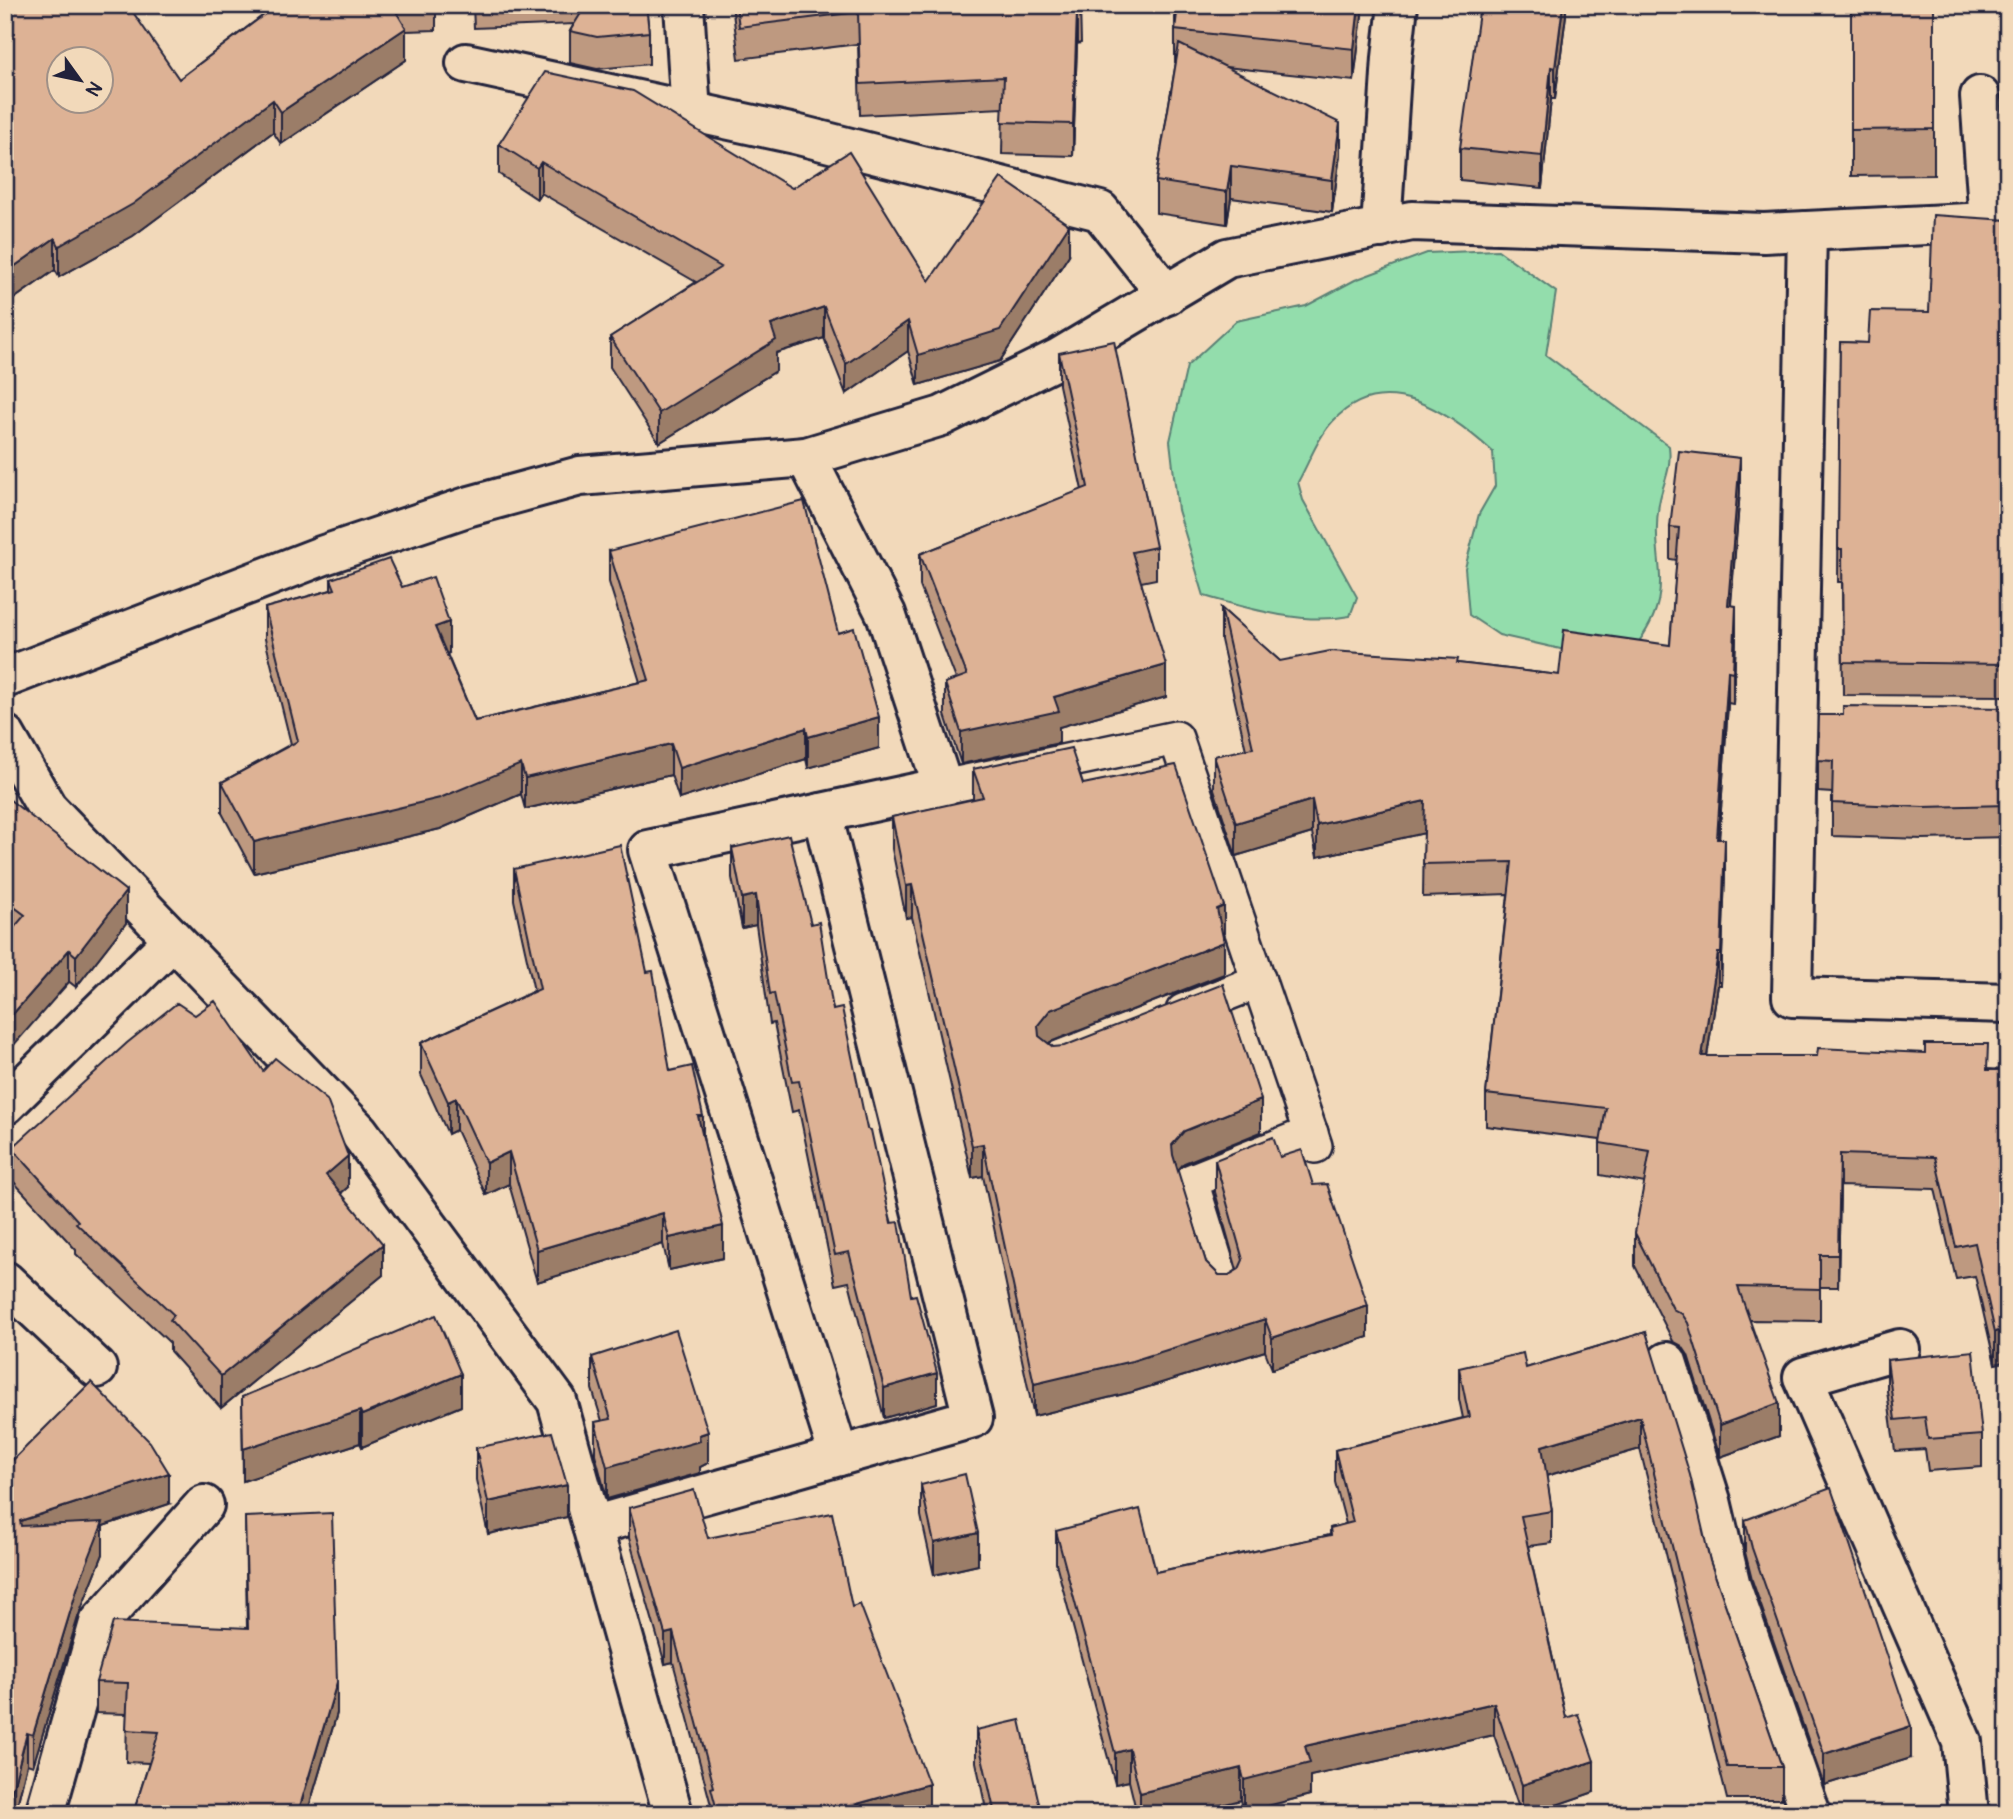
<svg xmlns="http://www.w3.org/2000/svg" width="2013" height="1819" viewBox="0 0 2013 1819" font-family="Pangolin,sans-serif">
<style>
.green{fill:#93ddac;stroke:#5a8074;stroke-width:2}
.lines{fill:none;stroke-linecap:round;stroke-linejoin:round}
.lane-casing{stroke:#22223b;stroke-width:38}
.street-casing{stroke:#22223b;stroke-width:44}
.lane{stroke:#f2d9ba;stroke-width:33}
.street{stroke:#f2d9ba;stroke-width:38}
.wall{fill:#be9980;stroke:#22223b;stroke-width:2}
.shaded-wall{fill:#9b7d68;stroke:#22223b;stroke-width:2}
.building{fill:#ddb295;stroke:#22223b;stroke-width:2;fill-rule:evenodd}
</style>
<rect width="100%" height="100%" fill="#f2d9ba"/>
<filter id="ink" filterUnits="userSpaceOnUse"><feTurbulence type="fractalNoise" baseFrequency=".0143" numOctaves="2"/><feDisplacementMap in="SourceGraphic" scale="14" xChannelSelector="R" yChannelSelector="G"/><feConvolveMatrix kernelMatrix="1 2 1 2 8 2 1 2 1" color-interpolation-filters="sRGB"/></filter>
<g filter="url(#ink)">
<!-- green -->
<path class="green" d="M 1498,250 L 1556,292 L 1546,355 L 1669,446 C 1672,471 1663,481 1659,504 C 1649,564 1680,590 1634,648 L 1565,650 L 1499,635 L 1469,615 L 1465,568 L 1479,514 L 1495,486 L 1493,452 C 1450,413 1384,366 1333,421 C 1318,437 1309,462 1298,482 L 1303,500 L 1357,597 L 1350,616 C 1302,625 1250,609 1204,596 L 1178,510 L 1170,441 L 1187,366 L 1236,321 L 1306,306 L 1355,280 L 1427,253 Z"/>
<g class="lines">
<!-- lane casing -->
<g class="lane-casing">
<g id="lane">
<path d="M 943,787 L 1176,738 L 1315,1146"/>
<path d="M 1183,1011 L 1259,981"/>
<path d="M 1224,1288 L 1191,1181 L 1311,1133"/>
</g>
</g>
<!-- street casing -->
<g class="street-casing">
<g id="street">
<path d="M 684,5 L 691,113"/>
<path d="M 466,63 L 795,134 L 1100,211 L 1167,295"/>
<path d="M 1980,96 L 1989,223"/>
<path d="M 1381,228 L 1392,58 L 1398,5"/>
<path d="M 1807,231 L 1792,997 L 2008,1003"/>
<path d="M 5,678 L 324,555 L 470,506 L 580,476 L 806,457 L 942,416 L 1059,358 L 1227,258 L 1412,221 L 1764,233 L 2008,221"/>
<path d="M 5,735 L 47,808 L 359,1132 L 557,1401 L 673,1814"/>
<path d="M 822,813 L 973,1418 L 839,1456"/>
<path d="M 5,1105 L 173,940"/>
<path d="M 5,1281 L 97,1368"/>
<path d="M 1900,1349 L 1803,1377 L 1962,1742 L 1969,1814"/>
<path d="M 1667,1362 L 1711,1501 L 1731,1586 L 1811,1814"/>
<path d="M 592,1526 L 839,1456 L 648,850 L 943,787 L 886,614 L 806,457"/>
<path d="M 45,1814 L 99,1623 L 204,1505"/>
</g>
</g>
<!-- lane -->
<use href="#lane" class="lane"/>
<!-- street -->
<use href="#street" class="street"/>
</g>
<!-- wall -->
<g class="wall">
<path d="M 270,5 L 436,5 L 436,30 L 406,31 L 406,60 L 281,144 L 273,132 L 133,236 L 59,277 L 55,270 L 5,305 L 5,13 L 179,79 L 270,10 Z"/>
<path d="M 473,5 L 646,5 L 649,32 L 649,64 L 597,69 L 570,63 L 570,31 L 574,24 L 474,28 Z"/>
<path d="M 732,5 L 916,5 L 917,11 L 1006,8 L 1006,5 L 1080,5 L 1081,43 L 1077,44 L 1073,156 L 1002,154 L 1003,108 L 860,115 L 858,44 L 739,59 Z"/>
<path d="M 1175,5 L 1362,5 L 1362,15 L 1354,81 L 1225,67 L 1340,155 L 1332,212 L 1231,198 L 1227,224 L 1156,213 L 1156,181 L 1176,62 L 1175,62 Z"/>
<path d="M 1566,5 L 1566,15 L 1555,99 L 1551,99 L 1542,188 L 1460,180 L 1460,148 Z"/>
<path d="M 1851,5 L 1934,5 L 1934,175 L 1851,176 Z"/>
<path d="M 499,144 L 929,281 L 1069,255 L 1000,361 L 918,385 L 908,351 L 846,394 L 824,338 L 776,353 L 776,371 L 659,443 L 610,367 L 610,337 L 696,282 L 541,193 L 537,199 L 499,174 Z"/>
<path d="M 2008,220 L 2008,696 L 1843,695 L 1842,582 L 1838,582 L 1840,342 L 1868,343 L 1929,312 Z"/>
<path d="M 1059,353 L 1156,547 L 1156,579 L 1141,582 L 1166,697 L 1059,727 L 1059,743 L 961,764 L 945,715 L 945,683 L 956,679 L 920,586 L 920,554 L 1082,490 L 1059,385 Z"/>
<path d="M 1740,490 L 1731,605 L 1736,639 L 1733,704 L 1728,703 L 1719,839 L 1725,872 L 1721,985 L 1718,985 L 1707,1056 L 2008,1070 L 2008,1361 L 1995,1364 L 1975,1276 L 1956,1279 L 1935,1189 L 1840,1186 L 1838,1287 L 1820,1287 L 1820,1321 L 1749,1320 L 1779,1436 L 1720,1457 L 1688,1355 L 1682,1346 L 1673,1341 L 1635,1266 L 1635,1233 L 1645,1183 L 1600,1175 L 1600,1140 L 1486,1126 L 1486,1094 L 1508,894 L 1423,897 L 1424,833 L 1317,857 L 1312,833 L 1236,856 L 1214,789 L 1214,756 L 1246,750 L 1221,640 L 1221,608 L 1280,661 L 1458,663 L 1559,675 L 1670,645 L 1677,560 L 1670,559 L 1670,527 Z"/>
<path d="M 609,551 L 838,633 L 879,748 L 808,768 L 806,759 L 679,799 L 671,775 L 525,809 L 521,794 L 440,829 L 254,873 L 222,813 L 222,782 L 291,744 L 265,639 L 265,608 L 331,590 L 331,579 L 402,587 L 449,653 L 447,654 L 475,721 L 640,682 L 609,582 Z"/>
<path d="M 2008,708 L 2008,837 L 1923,839 L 1832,836 L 1832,793 L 1818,792 L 1818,760 L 1843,715 Z"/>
<path d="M 973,769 L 1083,784 L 1224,938 L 1223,938 L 1224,974 L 1049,1043 L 1053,1047 L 1261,1132 L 1184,1163 L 1177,1171 L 1206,1262 L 1219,1275 L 1229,1275 L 1237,1270 L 1215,1192 L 1215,1160 L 1280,1157 L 1313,1185 L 1368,1337 L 1272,1369 L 1265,1351 L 1132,1392 L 1034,1416 L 983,1176 L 972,1178 L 912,917 L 906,918 L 892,849 L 892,817 L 973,800 Z"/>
<path d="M 5,796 L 126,923 L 76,987 L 5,932 Z"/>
<path d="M 732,848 L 811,924 L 833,1010 L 867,1129 L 911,1296 L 937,1403 L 884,1418 L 849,1282 L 835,1285 L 799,1110 L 792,1112 L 774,1023 L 770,1024 L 756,925 L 742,928 L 732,878 Z"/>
<path d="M 514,869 L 647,972 L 670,1071 L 703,1136 L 723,1258 L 669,1270 L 663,1244 L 537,1282 L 509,1184 L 486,1195 L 456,1130 L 448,1134 L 421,1075 L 421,1043 L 534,991 L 514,900 Z"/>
<path d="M 263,1071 L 348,1187 L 341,1193 L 383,1275 L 221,1408 L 170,1351 L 170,1343 L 76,1254 L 76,1250 L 12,1180 L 12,1148 Z"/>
<path d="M 1646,1332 L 1710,1561 L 1782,1767 L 1782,1799 L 1727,1799 L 1640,1449 L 1546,1476 L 1552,1511 L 1552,1543 L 1528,1546 L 1566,1718 L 1594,1792 L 1530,1814 L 1521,1814 L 1494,1735 L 1310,1776 L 1310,1795 L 1244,1812 L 1241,1800 L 1185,1814 L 1137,1814 L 1129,1781 L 1115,1784 L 1056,1563 L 1056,1531 L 1156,1572 L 1330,1535 L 1330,1528 L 1346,1524 L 1335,1482 L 1335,1450 L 1463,1418 L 1459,1399 L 1459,1368 L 1526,1368 Z"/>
<path d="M 592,1357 L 708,1463 L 700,1467 L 700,1473 L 607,1499 L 595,1454 L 595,1422 L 602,1421 L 592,1389 Z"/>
<path d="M 1887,1360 L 1982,1435 L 1982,1467 L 1928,1471 L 1925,1449 L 1895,1451 L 1887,1391 Z"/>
<path d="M 242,1397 L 461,1406 L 362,1447 L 360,1443 L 243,1481 Z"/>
<path d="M 476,1448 L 567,1517 L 488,1534 L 476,1480 Z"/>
<path d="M 5,1468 L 169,1504 L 103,1526 L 103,1554 L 78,1617 L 33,1766 L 27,1764 L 15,1814 L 5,1814 Z"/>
<path d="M 921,1485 L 978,1565 L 934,1575 L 921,1516 Z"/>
<path d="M 629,1508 L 708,1538 L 852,1607 L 929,1814 L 711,1814 L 711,1805 L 673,1662 L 665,1664 L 629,1538 Z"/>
<path d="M 245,1517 L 337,1713 L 307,1814 L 133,1814 L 149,1763 L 126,1762 L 127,1714 L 96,1713 L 96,1682 L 247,1628 Z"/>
<path d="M 1745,1520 L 1911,1758 L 1824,1785 L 1752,1580 L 1745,1552 Z"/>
<path d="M 976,1730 L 1041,1814 L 987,1814 L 976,1762 Z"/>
</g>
<!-- shaded-wall -->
<g class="shaded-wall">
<path d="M 1359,5 L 1362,5 L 1362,15 L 1354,81 L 1354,49 Z"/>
<path d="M 1563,5 L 1566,5 L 1566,15 L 1555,99 L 1555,68 Z"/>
<path d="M 1077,12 L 1077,44 L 1073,156 L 1073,124 Z"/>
<path d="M 406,28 L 406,60 L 281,144 L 281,112 Z"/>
<path d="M 1551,67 L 1551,99 L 1542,188 L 1542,156 Z"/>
<path d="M 273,100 L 273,132 L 133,236 L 59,277 L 59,246 Z"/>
<path d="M 1340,123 L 1340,155 L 1332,212 L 1332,180 Z"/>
<path d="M 541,162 L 541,193 L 537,199 L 537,168 Z"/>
<path d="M 1231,166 L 1231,198 L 1227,224 L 1227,192 Z"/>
<path d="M 1069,225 L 1069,255 L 1000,361 L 918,385 L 918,355 Z"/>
<path d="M 55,238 L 55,270 L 5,305 L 5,273 Z"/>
<path d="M 824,307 L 824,338 L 776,353 L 776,371 L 659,443 L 659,413 L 771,325 Z"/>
<path d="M 908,321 L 908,351 L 846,394 L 846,364 Z"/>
<path d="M 1740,458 L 1740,490 L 1728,637 L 1728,605 Z"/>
<path d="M 1736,606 L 1736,639 L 1733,704 L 1733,672 Z"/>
<path d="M 449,622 L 449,653 L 435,658 L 435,627 Z"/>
<path d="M 1166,665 L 1166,697 L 1059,727 L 1059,743 L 961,764 L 961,732 L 1054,697 Z"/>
<path d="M 1728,671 L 1728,703 L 1717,871 L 1717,839 Z"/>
<path d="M 879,717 L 879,748 L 808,768 L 808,737 Z"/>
<path d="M 806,728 L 806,759 L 679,799 L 679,768 Z"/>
<path d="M 671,744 L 671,775 L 525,809 L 525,778 Z"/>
<path d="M 521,764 L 521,794 L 440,829 L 254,873 L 254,842 Z"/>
<path d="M 1312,800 L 1312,833 L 1236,856 L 1236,823 Z"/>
<path d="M 1425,801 L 1425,833 L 1317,857 L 1317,825 Z"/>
<path d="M 1725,839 L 1725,872 L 1721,985 L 1721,953 Z"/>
<path d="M 912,885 L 912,917 L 906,918 L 906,886 Z"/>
<path d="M 126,891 L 126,923 L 76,987 L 76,956 Z"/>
<path d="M 756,895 L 756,925 L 742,928 L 742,898 Z"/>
<path d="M 1224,906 L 1224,938 L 1217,941 L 1217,909 Z"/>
<path d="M 1224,942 L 1224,974 L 1050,1042 L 1038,1056 L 1038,1025 L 1050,1010 Z"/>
<path d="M 69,950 L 69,982 L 5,1055 L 5,1023 Z"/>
<path d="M 1718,953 L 1718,985 L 1702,1088 L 1702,1056 Z"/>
<path d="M 456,1098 L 456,1130 L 448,1134 L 448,1102 Z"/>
<path d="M 1261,1100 L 1261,1132 L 1184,1163 L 1172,1177 L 1172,1145 L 1184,1131 Z"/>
<path d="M 698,1116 L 703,1116 L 703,1147 Z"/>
<path d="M 983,1144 L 983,1176 L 972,1178 L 972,1146 Z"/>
<path d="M 509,1152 L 509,1184 L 486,1195 L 486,1163 Z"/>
<path d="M 1840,1154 L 1840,1186 L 1838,1287 L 1838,1255 Z"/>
<path d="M 348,1156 L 348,1187 L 326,1206 L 326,1175 Z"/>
<path d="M 663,1213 L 663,1244 L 537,1282 L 537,1250 Z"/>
<path d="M 723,1226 L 723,1258 L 669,1270 L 669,1238 Z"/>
<path d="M 383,1244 L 383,1275 L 221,1408 L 221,1376 Z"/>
<path d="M 1368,1306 L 1368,1337 L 1272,1369 L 1272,1338 Z"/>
<path d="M 1265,1319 L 1265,1351 L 1132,1392 L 1034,1416 L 1034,1384 Z"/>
<path d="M 2008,1329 L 2008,1361 L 1995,1364 L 1995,1332 Z"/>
<path d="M 937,1373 L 937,1403 L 884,1418 L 884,1388 Z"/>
<path d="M 461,1374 L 461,1406 L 362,1447 L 362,1415 Z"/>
<path d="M 1779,1403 L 1779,1436 L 1720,1457 L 1720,1425 Z"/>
<path d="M 360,1411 L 360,1443 L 243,1481 L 243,1449 Z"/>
<path d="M 1640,1417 L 1640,1449 L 1542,1477 L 1542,1446 Z"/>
<path d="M 708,1432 L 708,1463 L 700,1467 L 700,1473 L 607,1499 L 607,1467 Z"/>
<path d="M 169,1473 L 169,1504 L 103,1526 L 103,1554 L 78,1617 L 33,1766 L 33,1735 L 78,1586 L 20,1552 L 20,1521 Z"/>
<path d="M 567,1485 L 567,1517 L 488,1534 L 488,1502 Z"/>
<path d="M 978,1533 L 978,1565 L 934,1575 L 934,1543 Z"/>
<path d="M 673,1632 L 673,1662 L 665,1664 L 665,1634 Z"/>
<path d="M 337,1682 L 337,1713 L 307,1814 L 298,1814 Z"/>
<path d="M 1494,1703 L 1494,1735 L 1310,1776 L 1310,1795 L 1244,1812 L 1244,1780 L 1305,1746 Z"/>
<path d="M 1911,1726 L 1911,1758 L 1824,1785 L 1824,1754 Z"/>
<path d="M 27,1733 L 27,1764 L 15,1814 L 6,1814 Z"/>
<path d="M 1129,1749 L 1129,1781 L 1115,1784 L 1115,1753 Z"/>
<path d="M 1594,1761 L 1594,1792 L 1530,1814 L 1522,1814 L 1522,1785 Z"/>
<path d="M 1241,1768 L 1241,1800 L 1185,1814 L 1140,1814 L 1140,1793 Z"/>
<path d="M 929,1784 L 929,1814 L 821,1814 Z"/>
</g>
<!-- building -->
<g class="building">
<path d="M 16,5 L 128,5 L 179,79 L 273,8 L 272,5 L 392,5 L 406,28 L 281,112 L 273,100 L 133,204 L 59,246 L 55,238 L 5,273 L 5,13 ZM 60,60 L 102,60 L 102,102 L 60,102 Z"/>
<path d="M 586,5 L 646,5 L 649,32 L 597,37 L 570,31 Z"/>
<path d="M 736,5 L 916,5 L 917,11 L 1007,7 L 1007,5 L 1080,5 L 1081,12 L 1077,12 L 1073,124 L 1002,122 L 1004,77 L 860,84 L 858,12 L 739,27 Z"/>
<path d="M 1178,5 L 1359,5 L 1354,49 L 1175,30 Z"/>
<path d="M 1480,5 L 1563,5 L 1555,68 L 1551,67 L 1542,156 L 1460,148 Z"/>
<path d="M 1851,5 L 1934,5 L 1934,129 L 1851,130 Z"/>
<path d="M 1179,44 L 1340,123 L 1332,180 L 1231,166 L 1227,192 L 1156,181 Z"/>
<path d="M 545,72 L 633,91 L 792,188 L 849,152 L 929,281 L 1001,178 L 1069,225 L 1000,330 L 918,355 L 908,321 L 846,364 L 824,307 L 771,325 L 776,340 L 659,413 L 610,337 L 721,267 L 541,162 L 537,168 L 499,144 Z"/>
<path d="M 1933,215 L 2008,220 L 2008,664 L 1843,662 L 1842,549 L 1838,549 L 1840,342 L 1868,343 L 1870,311 L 1929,312 Z"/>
<path d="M 1114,341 L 1156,547 L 1132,552 L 1166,665 L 1054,697 L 1059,711 L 961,732 L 945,683 L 967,675 L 920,554 L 1088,487 L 1059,353 Z"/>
<path d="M 1679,451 L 1740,458 L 1728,605 L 1736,606 L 1733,672 L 1728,671 L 1717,839 L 1725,839 L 1721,953 L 1718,953 L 1702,1056 L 1817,1056 L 1818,1048 L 1925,1053 L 1925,1044 L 1988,1044 L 1987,1070 L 2008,1070 L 2008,1329 L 1995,1332 L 1975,1243 L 1956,1247 L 1935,1157 L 1840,1154 L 1838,1255 L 1820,1255 L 1820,1289 L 1738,1287 L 1779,1403 L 1720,1425 L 1688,1323 L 1682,1314 L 1673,1309 L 1635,1233 L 1650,1151 L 1600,1143 L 1606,1108 L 1486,1094 L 1512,862 L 1423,864 L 1425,801 L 1317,825 L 1312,800 L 1236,823 L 1214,756 L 1253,748 L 1221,608 L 1280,661 L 1330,651 L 1458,659 L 1457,663 L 1559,675 L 1564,630 L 1670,645 L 1679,528 L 1670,527 Z"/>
<path d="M 804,501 L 838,633 L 854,628 L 879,717 L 808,737 L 806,728 L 679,768 L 671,744 L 525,778 L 521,764 L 440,798 L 254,842 L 222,782 L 298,741 L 265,608 L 335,589 L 331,579 L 389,559 L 402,587 L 433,577 L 449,622 L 435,627 L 475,721 L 649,680 L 609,551 Z"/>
<path d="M 1843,706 L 2008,708 L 2008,805 L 1923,807 L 1832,803 L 1833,761 L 1818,760 L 1819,715 L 1843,715 Z"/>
<path d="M 1071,748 L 1083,784 L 1176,765 L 1224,906 L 1217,909 L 1224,942 L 1050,1010 L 1038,1025 L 1039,1036 L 1053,1047 L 1064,1046 L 1223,984 L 1261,1100 L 1184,1131 L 1172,1145 L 1173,1155 L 1206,1262 L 1219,1275 L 1229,1275 L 1239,1269 L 1243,1260 L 1215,1160 L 1273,1137 L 1280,1157 L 1302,1150 L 1313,1185 L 1327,1184 L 1368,1306 L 1272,1338 L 1265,1319 L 1132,1361 L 1034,1384 L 983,1144 L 972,1146 L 912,885 L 906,886 L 892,817 L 983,797 L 973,769 Z"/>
<path d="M 5,796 L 126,891 L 76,956 L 69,950 L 5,1023 L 5,938 L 25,915 L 5,900 Z"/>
<path d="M 789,835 L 811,924 L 819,922 L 833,1010 L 842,1008 L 867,1129 L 871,1130 L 891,1223 L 899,1222 L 911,1296 L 916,1295 L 937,1373 L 884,1388 L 849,1252 L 835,1255 L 799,1081 L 792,1082 L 774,993 L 770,994 L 756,895 L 742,898 L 732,848 Z"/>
<path d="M 620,845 L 647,972 L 653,971 L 670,1071 L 692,1066 L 703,1116 L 698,1116 L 723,1226 L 669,1238 L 663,1213 L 537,1250 L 509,1152 L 486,1163 L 456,1098 L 448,1102 L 421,1043 L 540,989 L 514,869 Z"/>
<path d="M 215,1001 L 263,1071 L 275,1058 L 327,1100 L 348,1156 L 326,1175 L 383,1244 L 221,1376 L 170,1320 L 174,1315 L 76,1223 L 78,1221 L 12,1148 L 127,1043 L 177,1003 L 195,1015 Z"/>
<path d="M 436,1315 L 461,1374 L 362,1415 L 360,1411 L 243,1449 L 242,1397 Z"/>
<path d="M 676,1330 L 708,1432 L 699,1435 L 700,1441 L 607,1467 L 595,1422 L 611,1419 L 592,1357 Z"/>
<path d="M 1646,1332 L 1690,1475 L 1710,1561 L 1782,1767 L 1727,1767 L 1640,1417 L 1542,1446 L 1552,1511 L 1521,1516 L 1566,1718 L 1578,1714 L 1594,1761 L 1522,1785 L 1494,1703 L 1305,1746 L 1310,1763 L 1244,1780 L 1241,1768 L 1140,1793 L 1129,1749 L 1115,1753 L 1056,1531 L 1140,1509 L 1156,1572 L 1331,1535 L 1330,1528 L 1353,1522 L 1335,1450 L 1469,1417 L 1459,1368 L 1523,1353 L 1526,1368 Z"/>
<path d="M 1973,1351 L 1982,1435 L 1928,1439 L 1925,1417 L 1895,1420 L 1887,1360 Z"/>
<path d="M 91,1382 L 150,1442 L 169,1473 L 20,1521 L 21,1526 L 103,1522 L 78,1586 L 33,1735 L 27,1733 L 6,1814 L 5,1814 L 5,1468 Z"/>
<path d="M 552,1432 L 567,1485 L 488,1502 L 476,1448 Z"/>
<path d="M 965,1474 L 978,1533 L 934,1543 L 921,1485 Z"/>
<path d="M 1831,1488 L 1911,1726 L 1824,1754 L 1752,1548 L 1745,1520 Z"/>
<path d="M 694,1490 L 708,1538 L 832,1513 L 852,1607 L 860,1604 L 929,1784 L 821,1814 L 718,1814 L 711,1788 L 714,1787 L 673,1632 L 665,1634 L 629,1508 Z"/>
<path d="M 332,1513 L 337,1682 L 298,1813 L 300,1814 L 133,1814 L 159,1732 L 126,1730 L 128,1683 L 96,1682 L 113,1622 L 248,1628 L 245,1517 Z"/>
<path d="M 1020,1720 L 1041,1812 L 1035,1814 L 995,1814 L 976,1730 Z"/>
</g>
</g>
<!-- margin -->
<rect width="2013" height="1819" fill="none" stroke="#f2d9ba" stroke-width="28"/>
<rect x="14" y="14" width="1985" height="1791" fill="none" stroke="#22223b" stroke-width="2.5" filter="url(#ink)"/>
<!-- north arrow -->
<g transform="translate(80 80) rotate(123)"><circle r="33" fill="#f2d9ba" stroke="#9f9087" stroke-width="2"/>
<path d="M0-5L12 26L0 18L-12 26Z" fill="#22223b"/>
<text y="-10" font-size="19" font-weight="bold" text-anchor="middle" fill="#22223b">N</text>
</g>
</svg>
